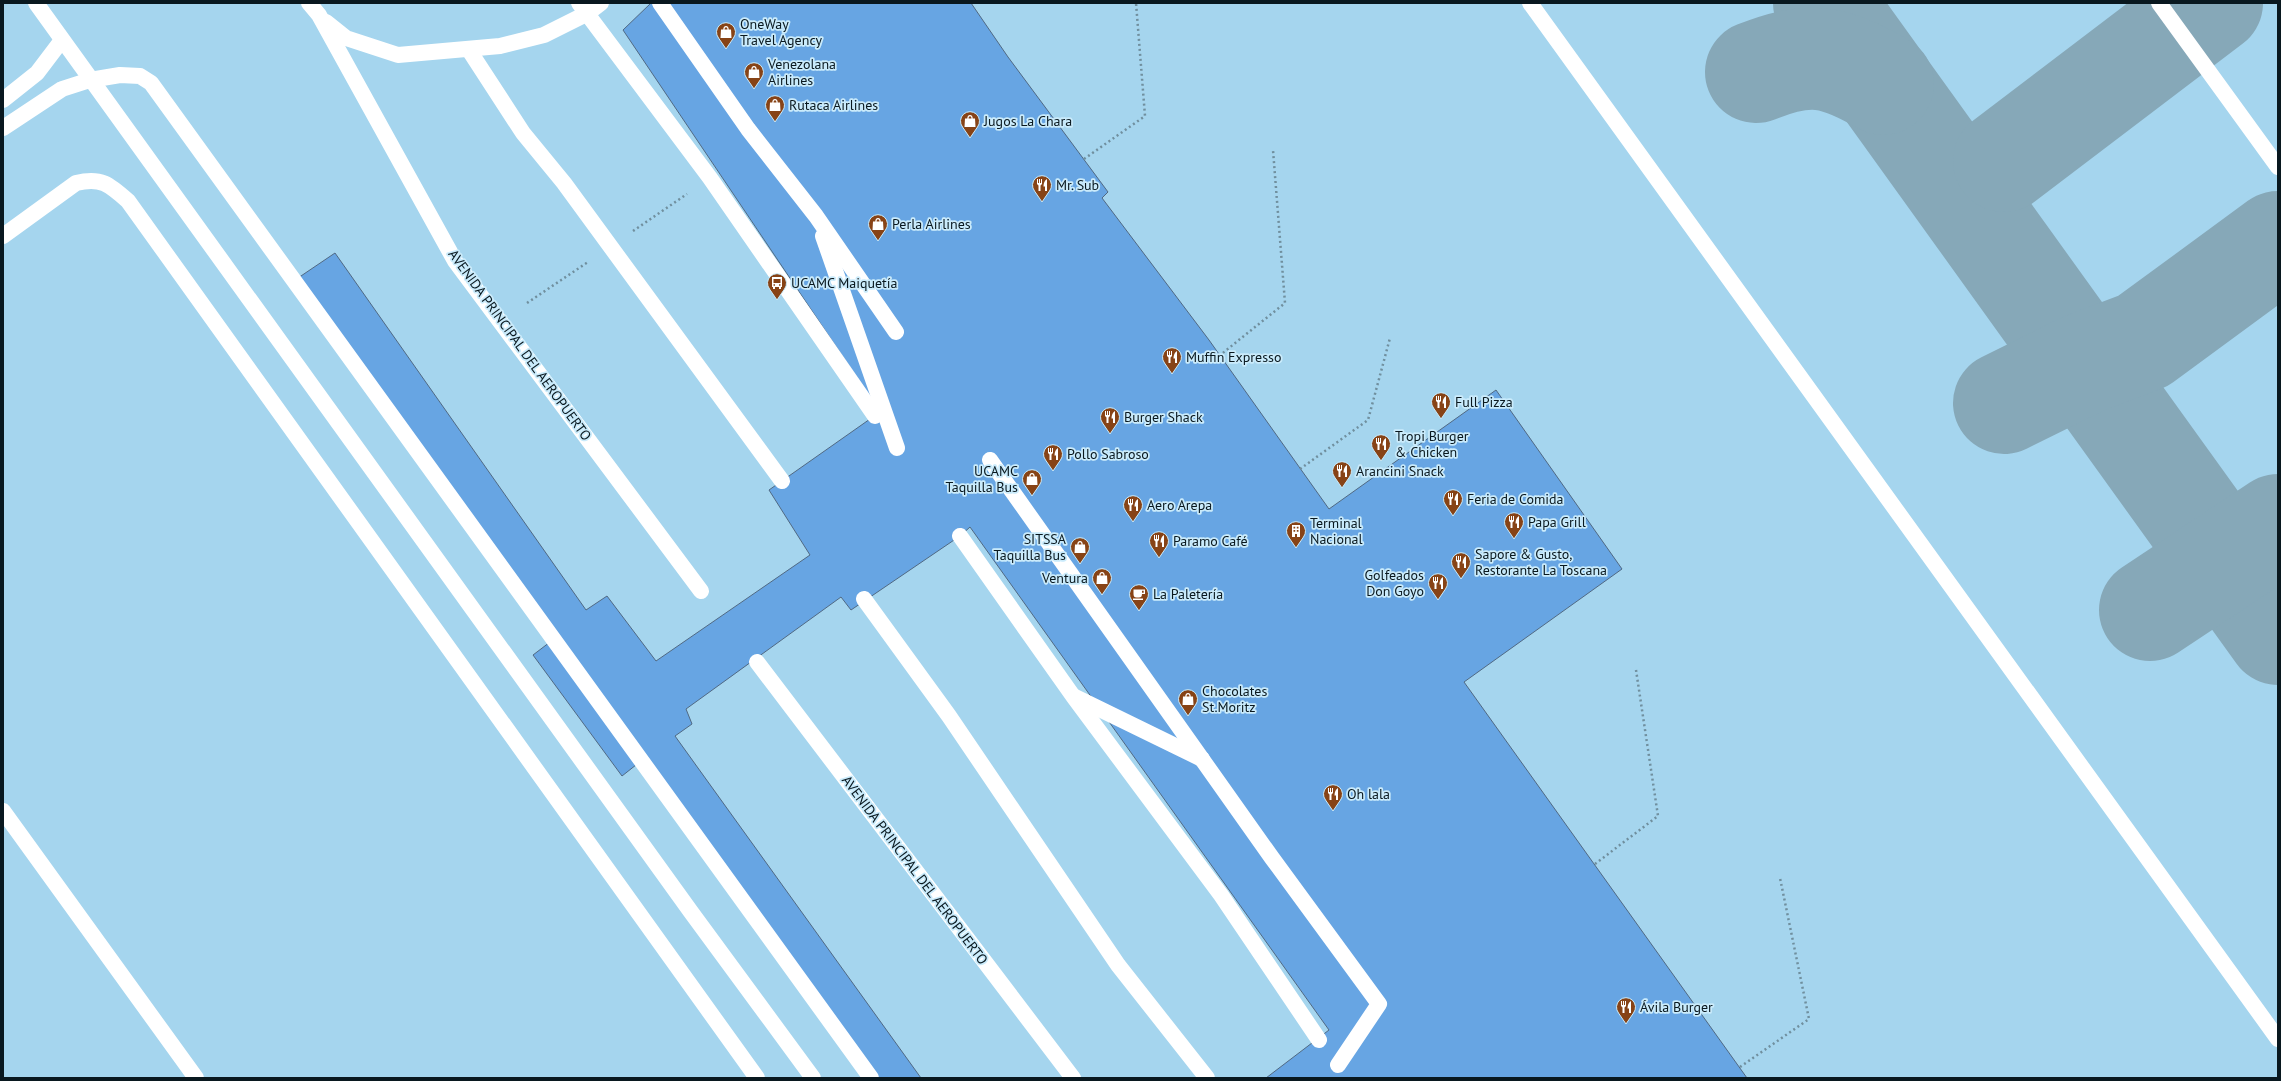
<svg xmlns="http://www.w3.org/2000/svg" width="2281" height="1081" viewBox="0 0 2281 1081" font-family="'PT Sans',sans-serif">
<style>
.built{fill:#a5d5ee}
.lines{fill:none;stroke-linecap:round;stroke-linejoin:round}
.taxiway{stroke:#86a8b8;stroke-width:102}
.building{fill:#67a5e3;stroke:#506983}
.path{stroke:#708f9e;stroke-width:2.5;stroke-dasharray:2 3;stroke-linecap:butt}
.lane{stroke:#fff;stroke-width:16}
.labels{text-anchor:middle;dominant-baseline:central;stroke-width:3.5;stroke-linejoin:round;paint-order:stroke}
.poi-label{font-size:14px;fill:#09181f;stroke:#caebfb;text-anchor:start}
.street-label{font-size:14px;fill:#09181f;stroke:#caebfb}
</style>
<rect width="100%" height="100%" fill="#b6dff3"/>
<!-- built -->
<rect class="built" x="3" y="3" width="2275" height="1075"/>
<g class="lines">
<!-- taxiway -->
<g class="taxiway">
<path d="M 1824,3 L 2278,634"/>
<path d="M 1756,72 C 1809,51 1833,55 1883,84"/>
<path d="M 2004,161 L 2212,3"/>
<path d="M 2004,403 L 2085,363 L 2143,341 L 2278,242"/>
<path d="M 2150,610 L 2278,525"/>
</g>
</g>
<!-- building -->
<path class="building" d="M 651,3 L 971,3 L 1008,57 L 1108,192 L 1102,198 L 1209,340 L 1329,509 L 1496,390 L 1622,569 L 1464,682 L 1747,1078 L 1266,1078 L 1329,1030 L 970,527 L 960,536 L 851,610 L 841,597 L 686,709 L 692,724 L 675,736 L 921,1078 L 869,1078 L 641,761 L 622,776 L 533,655 L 554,639 L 295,280 L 335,253 L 586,610 L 607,596 L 656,661 L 810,555 L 769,490 L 880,412 L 623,30 Z"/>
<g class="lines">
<!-- path -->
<g class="path">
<path d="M 1084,159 L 1145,116 L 1136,3"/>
<path d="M 633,231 L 687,194"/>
<path d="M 527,303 L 588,262"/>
<path d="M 1219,356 L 1285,303 L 1273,150"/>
<path d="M 1300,469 L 1368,420 L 1390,338"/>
<path d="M 1595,864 L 1658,816 L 1636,670"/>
<path d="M 1740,1067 L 1809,1019 L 1780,878"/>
</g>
<!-- lane -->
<g class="lane">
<path d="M 36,3 L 691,912 L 813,1078"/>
<path d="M 309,3 L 319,15 L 455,261 L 701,591"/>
<path d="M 579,3 L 710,178 L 875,416"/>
<path d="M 660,3 L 748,129 L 816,216 L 896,332"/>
<path d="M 1530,3 L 2278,1039"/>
<path d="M 2159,3 L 2278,167"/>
<path d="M 326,22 L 346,38 L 398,55 L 500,46 L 544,35 L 588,13 L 601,3"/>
<path d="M 469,50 L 523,133 L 564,183 L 782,481"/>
<path d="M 3,100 L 37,73 L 62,40"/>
<path d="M 3,128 L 62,89 L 90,80 L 120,75 L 140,76 L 151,83 L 871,1078"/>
<path d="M 3,236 L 76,183 C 101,177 109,184 128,201 L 757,1078"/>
<path d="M 823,236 L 897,448"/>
<path d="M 990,460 L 1272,858 L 1379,1004 L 1338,1065"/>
<path d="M 960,536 L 1073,696 L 1221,895 L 1319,1040"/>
<path d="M 864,599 L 949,716 L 1118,965 L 1207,1078"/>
<path d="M 757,662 L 1073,1078"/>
<path d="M 1075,697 L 1202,759"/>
<path d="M 3,811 L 196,1078"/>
</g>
</g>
<!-- icons -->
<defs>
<g id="shop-pin" transform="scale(1)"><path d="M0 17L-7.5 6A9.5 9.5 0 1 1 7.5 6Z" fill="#874316" stroke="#caebfb"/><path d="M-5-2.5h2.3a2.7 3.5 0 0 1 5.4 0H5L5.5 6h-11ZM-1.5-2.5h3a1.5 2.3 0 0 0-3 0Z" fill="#fff"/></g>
<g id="restaurant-pin" transform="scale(1)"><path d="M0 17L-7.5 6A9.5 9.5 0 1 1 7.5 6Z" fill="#874316" stroke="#caebfb"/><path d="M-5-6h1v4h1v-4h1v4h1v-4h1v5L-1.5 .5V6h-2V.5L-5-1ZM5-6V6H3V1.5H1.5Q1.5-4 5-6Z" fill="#fff"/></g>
<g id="bus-pin" transform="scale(1)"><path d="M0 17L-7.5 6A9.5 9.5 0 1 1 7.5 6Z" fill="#874316" stroke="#caebfb"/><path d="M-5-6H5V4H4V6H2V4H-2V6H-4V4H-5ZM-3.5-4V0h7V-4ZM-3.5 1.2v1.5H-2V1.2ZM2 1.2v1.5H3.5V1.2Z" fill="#fff"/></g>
<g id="building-pin" transform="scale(1)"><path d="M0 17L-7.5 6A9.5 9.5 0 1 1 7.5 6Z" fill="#874316" stroke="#caebfb"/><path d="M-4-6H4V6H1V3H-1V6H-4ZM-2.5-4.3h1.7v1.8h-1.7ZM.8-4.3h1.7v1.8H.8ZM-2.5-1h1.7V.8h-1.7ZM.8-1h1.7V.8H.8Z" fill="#fff"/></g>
<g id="cafe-pin" transform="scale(1)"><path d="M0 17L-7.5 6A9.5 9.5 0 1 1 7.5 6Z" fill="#874316" stroke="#caebfb"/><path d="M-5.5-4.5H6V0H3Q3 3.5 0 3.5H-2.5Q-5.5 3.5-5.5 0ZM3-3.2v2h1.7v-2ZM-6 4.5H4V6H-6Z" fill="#fff"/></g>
</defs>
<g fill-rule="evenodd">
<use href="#shop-pin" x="726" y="32"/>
<use href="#shop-pin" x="754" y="72"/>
<use href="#shop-pin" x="775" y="105"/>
<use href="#shop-pin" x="970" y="121"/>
<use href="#restaurant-pin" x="1042" y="185"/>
<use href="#shop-pin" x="878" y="224"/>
<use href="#bus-pin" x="777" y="283"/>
<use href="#restaurant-pin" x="1172" y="357"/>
<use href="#restaurant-pin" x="1441" y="402"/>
<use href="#restaurant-pin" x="1110" y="417"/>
<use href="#restaurant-pin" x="1381" y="444"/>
<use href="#restaurant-pin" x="1053" y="454"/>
<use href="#restaurant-pin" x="1342" y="471"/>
<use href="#shop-pin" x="1032" y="479"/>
<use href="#restaurant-pin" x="1453" y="499"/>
<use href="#restaurant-pin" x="1133" y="505"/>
<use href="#restaurant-pin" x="1514" y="522"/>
<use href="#building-pin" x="1296" y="531"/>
<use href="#restaurant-pin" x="1159" y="541"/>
<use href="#shop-pin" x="1080" y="547"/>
<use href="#restaurant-pin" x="1461" y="562"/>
<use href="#shop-pin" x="1102" y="578"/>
<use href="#restaurant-pin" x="1438" y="583"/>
<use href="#cafe-pin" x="1139" y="594"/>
<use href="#shop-pin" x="1188" y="699"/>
<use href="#restaurant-pin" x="1333" y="794"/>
<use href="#restaurant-pin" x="1626" y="1007"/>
</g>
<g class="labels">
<!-- poi labels -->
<g class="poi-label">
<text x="740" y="24">OneWay<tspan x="740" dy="16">Travel Agency</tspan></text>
<text x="768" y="64">Venezolana<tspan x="768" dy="16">Airlines</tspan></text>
<text x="789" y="105">Rutaca Airlines</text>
<text x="984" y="121">Jugos La Chara</text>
<text x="1056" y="185">Mr. Sub</text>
<text x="892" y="224">Perla Airlines</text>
<text x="791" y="283">UCAMC Maiquetía</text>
<text x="1186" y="357">Muffin Expresso</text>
<text x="1455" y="402">Full Pizza</text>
<text x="1124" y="417">Burger Shack</text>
<text x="1395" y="436">Tropi Burger<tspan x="1395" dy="16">&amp; Chicken</tspan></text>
<text x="1067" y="454">Pollo Sabroso</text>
<text x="1018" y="471" text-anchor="end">UCAMC<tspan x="1018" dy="16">Taquilla Bus</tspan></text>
<text x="1356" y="471">Arancini Snack</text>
<text x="1467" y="499">Feria de Comida</text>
<text x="1147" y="505">Aero Arepa</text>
<text x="1528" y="522">Papa Grill</text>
<text x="1310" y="523">Terminal<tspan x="1310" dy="16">Nacional</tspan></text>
<text x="1066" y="539" text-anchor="end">SITSSA<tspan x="1066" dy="16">Taquilla Bus</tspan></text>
<text x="1173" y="541">Paramo Café</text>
<text x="1475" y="554">Sapore &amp; Gusto,<tspan x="1475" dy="16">Restorante La Toscana</tspan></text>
<text x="1424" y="575" text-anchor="end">Golfeados<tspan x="1424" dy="16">Don Goyo</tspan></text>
<text x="1088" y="578" text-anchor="end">Ventura</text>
<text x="1153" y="594">La Paletería</text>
<text x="1202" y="691">Chocolates<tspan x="1202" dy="16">St.Moritz</tspan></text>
<text x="1347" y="794">Oh lala</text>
<text x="1640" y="1007">Ávila Burger</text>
</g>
<!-- street labels -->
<g class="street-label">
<text transform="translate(520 345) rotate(54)">AVENIDA PRINCIPAL DEL AEROPUERTO</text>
<text transform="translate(915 870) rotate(53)">AVENIDA PRINCIPAL DEL AEROPUERTO</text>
</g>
</g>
<!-- border -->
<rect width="2281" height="1081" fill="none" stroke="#09181f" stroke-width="8"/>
</svg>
